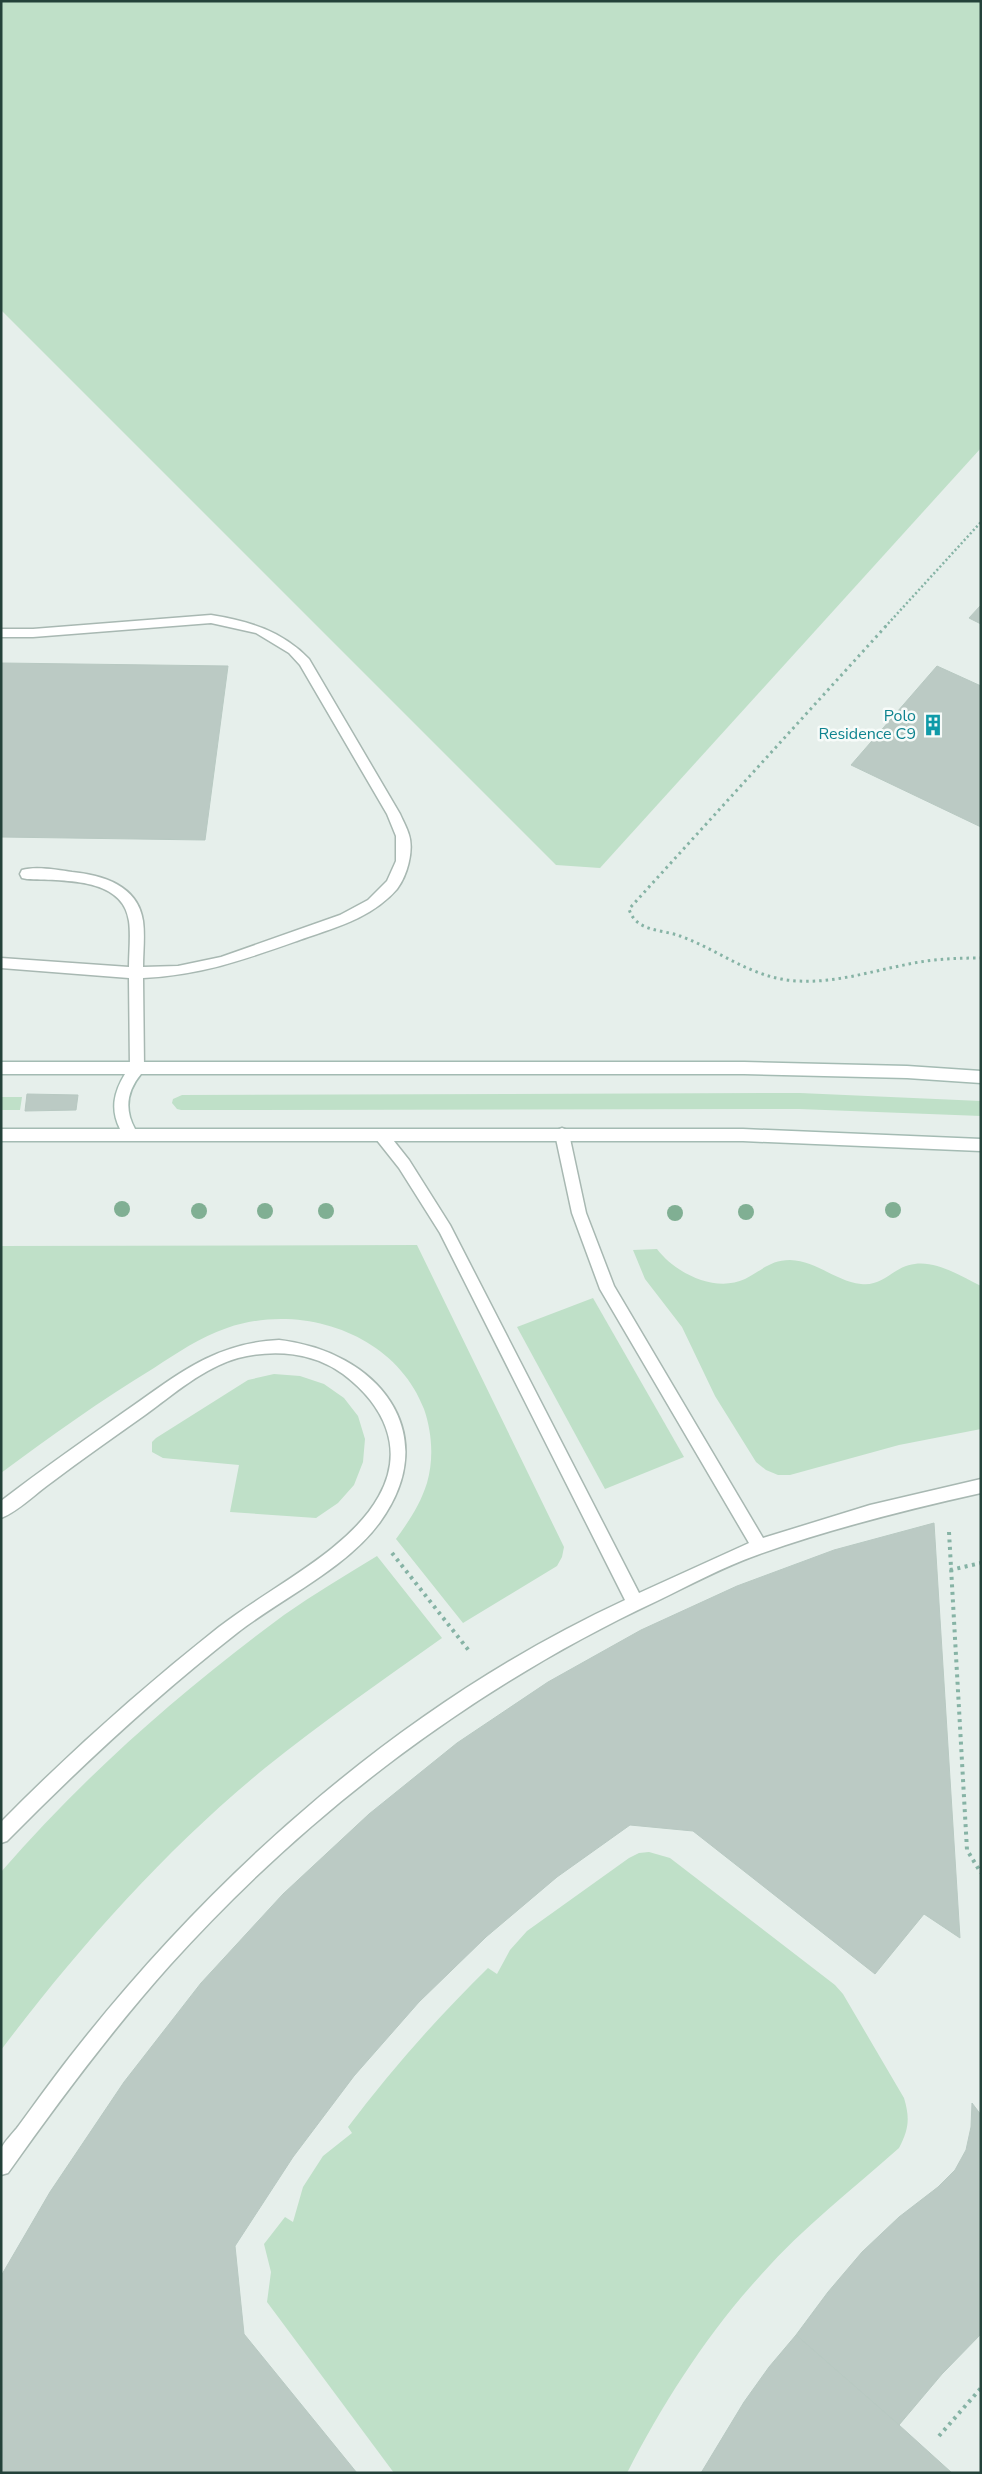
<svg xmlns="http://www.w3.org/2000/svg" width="982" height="2474" viewBox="0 0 982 2474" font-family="'Nunito Sans',sans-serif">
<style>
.green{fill:#bfe0c8}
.building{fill:#bbcac4;stroke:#b8c9c2}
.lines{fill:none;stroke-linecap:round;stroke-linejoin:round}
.lane-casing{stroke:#a8b8b2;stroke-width:3}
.secondary-casing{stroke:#a4bbb3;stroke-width:3}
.path-far2{stroke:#86b3a5;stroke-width:2.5;stroke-dasharray:2 2.5;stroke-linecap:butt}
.path-far1{stroke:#86b3a5;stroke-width:3;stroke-dasharray:2.5 4;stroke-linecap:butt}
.path{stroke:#86b3a5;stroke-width:4;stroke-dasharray:3 4.5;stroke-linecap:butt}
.lane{fill:#fff;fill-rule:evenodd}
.secondary{fill:#fff;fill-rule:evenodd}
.tree{fill:#80af93}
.labels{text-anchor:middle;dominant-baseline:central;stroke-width:5;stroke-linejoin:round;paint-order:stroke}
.culture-label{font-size:16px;fill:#0d838f;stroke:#f7fbf9;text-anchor:end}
</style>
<rect width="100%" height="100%" fill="#e6efeb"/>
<!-- green -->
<g class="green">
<path d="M 1,1 L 981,1 L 981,448 L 600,868 L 556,865 L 1,310 Z"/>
<path d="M 800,1093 L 981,1101 L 981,1116 L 799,1109 L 181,1110 L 177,1109 L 172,1103 L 173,1099 L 182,1095 Z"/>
<path d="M 1,1097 L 22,1097 L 20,1110 L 1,1110 Z"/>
<path d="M 417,1245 L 564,1547 L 562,1557 L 557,1566 L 463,1623 L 396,1539 C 409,1521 420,1505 427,1483 C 434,1459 432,1432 424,1409 C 395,1333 301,1302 227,1328 C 200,1337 177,1353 154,1368 C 101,1400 51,1436 1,1473 L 1,1246 Z"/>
<path d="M 657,1249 C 675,1273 715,1293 745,1279 C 761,1271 770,1260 790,1260 C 817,1261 835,1281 861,1284 C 875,1286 885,1278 896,1271 C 925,1252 954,1273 981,1286 L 981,1429 L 899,1445 L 790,1475 L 778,1475 L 766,1470 L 756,1462 L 715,1396 L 682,1327 L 645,1279 L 633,1250 Z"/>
<path d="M 593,1298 L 684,1457 L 605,1489 L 517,1327 Z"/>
<path d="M 274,1374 L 300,1376 L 324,1384 L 344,1398 L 358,1416 L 365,1439 L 363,1462 L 354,1485 L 338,1503 L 316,1518 L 230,1512 L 239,1465 L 163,1458 L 152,1452 L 152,1442 L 156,1438 L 248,1380 Z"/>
<path d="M 377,1556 L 442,1638 C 383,1680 322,1722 265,1768 C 165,1850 79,1947 1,2050 L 1,1872 C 85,1775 181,1691 284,1615 C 314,1594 346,1575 377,1556 Z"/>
<path d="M 649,1852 L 670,1858 L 835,1985 L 843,1994 L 904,2098 C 910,2118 909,2129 899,2148 C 852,2190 802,2228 760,2276 C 707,2334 663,2403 627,2473 L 394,2473 L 267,2302 L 271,2272 L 264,2244 L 285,2217 L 293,2222 L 303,2187 L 323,2156 L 352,2133 L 348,2127 C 391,2070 437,2018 488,1968 L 497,1974 L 510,1950 L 527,1931 L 629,1858 L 639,1853 Z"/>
</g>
<!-- building -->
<g class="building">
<path d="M 981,605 L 981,624 L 969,618 Z"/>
<path d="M 1,663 L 228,666 L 205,840 L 1,837 Z"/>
<path d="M 937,666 L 981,686 L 981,827 L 851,765 Z"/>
<path d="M 27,1094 L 78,1095 L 76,1110 L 25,1111 Z"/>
<path d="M 934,1523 L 960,1938 L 924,1914 L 875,1974 L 693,1831 L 630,1825 L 557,1877 L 486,1937 L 419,2002 L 354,2076 L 293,2157 L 235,2246 L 244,2334 L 357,2473 L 1,2473 L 1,2276 L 50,2192 L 124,2082 L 201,1983 L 283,1894 L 369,1814 L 457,1743 L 548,1682 L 641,1630 L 737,1586 L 834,1550 Z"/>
<path d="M 972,2103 L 981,2115 L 981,2334 L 942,2374 L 899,2425 L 796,2335 L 828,2292 L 862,2252 L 899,2217 L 938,2187 L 955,2170 L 966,2150 L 971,2127 Z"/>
<path d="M 796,2335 L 899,2425 L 952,2473 L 701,2473 L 744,2402 L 769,2367 Z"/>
</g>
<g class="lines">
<!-- lane casing -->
<g class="lane-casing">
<g id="lane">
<path d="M 211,615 C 249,621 282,631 309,659 L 400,814 C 403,821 407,828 409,835 C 414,851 407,876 397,889 C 371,919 333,928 297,941 C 243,960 201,975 143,978 L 144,1068 L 142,1072 L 132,1072 L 130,1068 L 129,978 L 1,968 L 1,958 L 129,967 C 129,952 131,935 129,921 C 123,876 60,881 27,879 L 22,878 L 20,874 L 22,870 C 36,866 58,870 72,872 C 103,875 138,886 143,921 C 145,936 143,952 143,967 L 178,966 L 221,957 L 340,915 L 368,900 L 387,881 L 396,861 L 396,836 L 387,814 L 300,665 L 289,653 L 256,633 L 211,623 L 33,637 L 1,637 L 1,629 L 33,629 Z"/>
<path d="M 562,1128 L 567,1130 L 569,1134 L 586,1213 L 614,1286 L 763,1538 L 870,1505 L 981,1479 L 981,1493 C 905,1510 829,1529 757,1555 C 723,1567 690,1585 657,1601 C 473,1687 306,1814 170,1965 C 111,2031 59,2101 8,2173 L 1,2175 C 1,2168 0,2156 1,2149 C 4,2142 12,2134 17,2128 C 34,2105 51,2081 69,2058 C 215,1870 407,1701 625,1600 L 440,1233 L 399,1168 L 376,1139 L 374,1135 L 376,1131 L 386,1131 L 409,1160 L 450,1225 L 639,1593 L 749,1543 L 600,1289 L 572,1213 L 555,1134 L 557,1130 Z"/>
<path d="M 279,1340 C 376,1351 445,1432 380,1522 C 347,1568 282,1598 237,1633 C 155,1697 80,1767 7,1841 L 1,1843 L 1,1822 C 70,1752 142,1688 219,1627 C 267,1589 349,1551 379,1496 C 406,1448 383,1404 343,1374 C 313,1352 274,1349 238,1358 C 203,1368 174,1394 145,1415 C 114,1437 82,1459 52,1482 C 36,1493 19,1511 1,1518 L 1,1501 C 41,1470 83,1441 124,1412 C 176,1376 213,1343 279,1340 Z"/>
</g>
</g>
<!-- secondary casing -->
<g class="secondary-casing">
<path id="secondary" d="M 1,1062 L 744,1062 L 907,1066 L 981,1071 L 981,1083 L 907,1078 L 744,1074 L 141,1074 C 127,1091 124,1109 135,1129 L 743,1129 L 981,1139 L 981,1151 L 743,1141 L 1,1141 L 1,1129 L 120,1129 C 110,1109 114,1092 125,1074 L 1,1074 Z"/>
</g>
<!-- path-far2 -->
<path class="path-far2" d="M 885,627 L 981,522"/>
<!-- path-far1 -->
<path class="path-far1" d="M 886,626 L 629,909 C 636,932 661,929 680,936 C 714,948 744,972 781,979 C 824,987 867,972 909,964 C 933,959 956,958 981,958"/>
<!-- path -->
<g class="path">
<path d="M 949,1532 L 967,1850 L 981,1873"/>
<path d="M 392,1553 L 470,1652"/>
<path d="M 950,1570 L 981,1563"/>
<path d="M 939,2436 L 981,2388"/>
</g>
<!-- lane -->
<use href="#lane" class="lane"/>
<!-- secondary -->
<use href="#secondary" class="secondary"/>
</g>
<!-- trees -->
<g class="tree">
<circle cx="122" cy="1209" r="8"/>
<circle cx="893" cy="1210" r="8"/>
<circle cx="199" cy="1211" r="8"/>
<circle cx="265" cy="1211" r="8"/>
<circle cx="326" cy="1211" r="8"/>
<circle cx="746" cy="1212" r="8"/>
<circle cx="675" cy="1213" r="8"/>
</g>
<!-- icons -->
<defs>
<g id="building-bare" transform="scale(1.725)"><path d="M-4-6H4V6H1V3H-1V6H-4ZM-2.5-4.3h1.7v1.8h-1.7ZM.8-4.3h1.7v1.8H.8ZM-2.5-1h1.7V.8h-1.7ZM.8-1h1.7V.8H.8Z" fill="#0f9aa8" stroke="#f7fbf9" stroke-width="2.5" paint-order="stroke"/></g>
</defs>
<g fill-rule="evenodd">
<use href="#building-bare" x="933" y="725"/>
</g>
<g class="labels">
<!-- culture labels -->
<g class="culture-label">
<text x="916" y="716">Polo<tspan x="916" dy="18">Residence C9</tspan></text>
</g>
</g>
<!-- border -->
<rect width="982" height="2474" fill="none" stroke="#24423a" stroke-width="5"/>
</svg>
